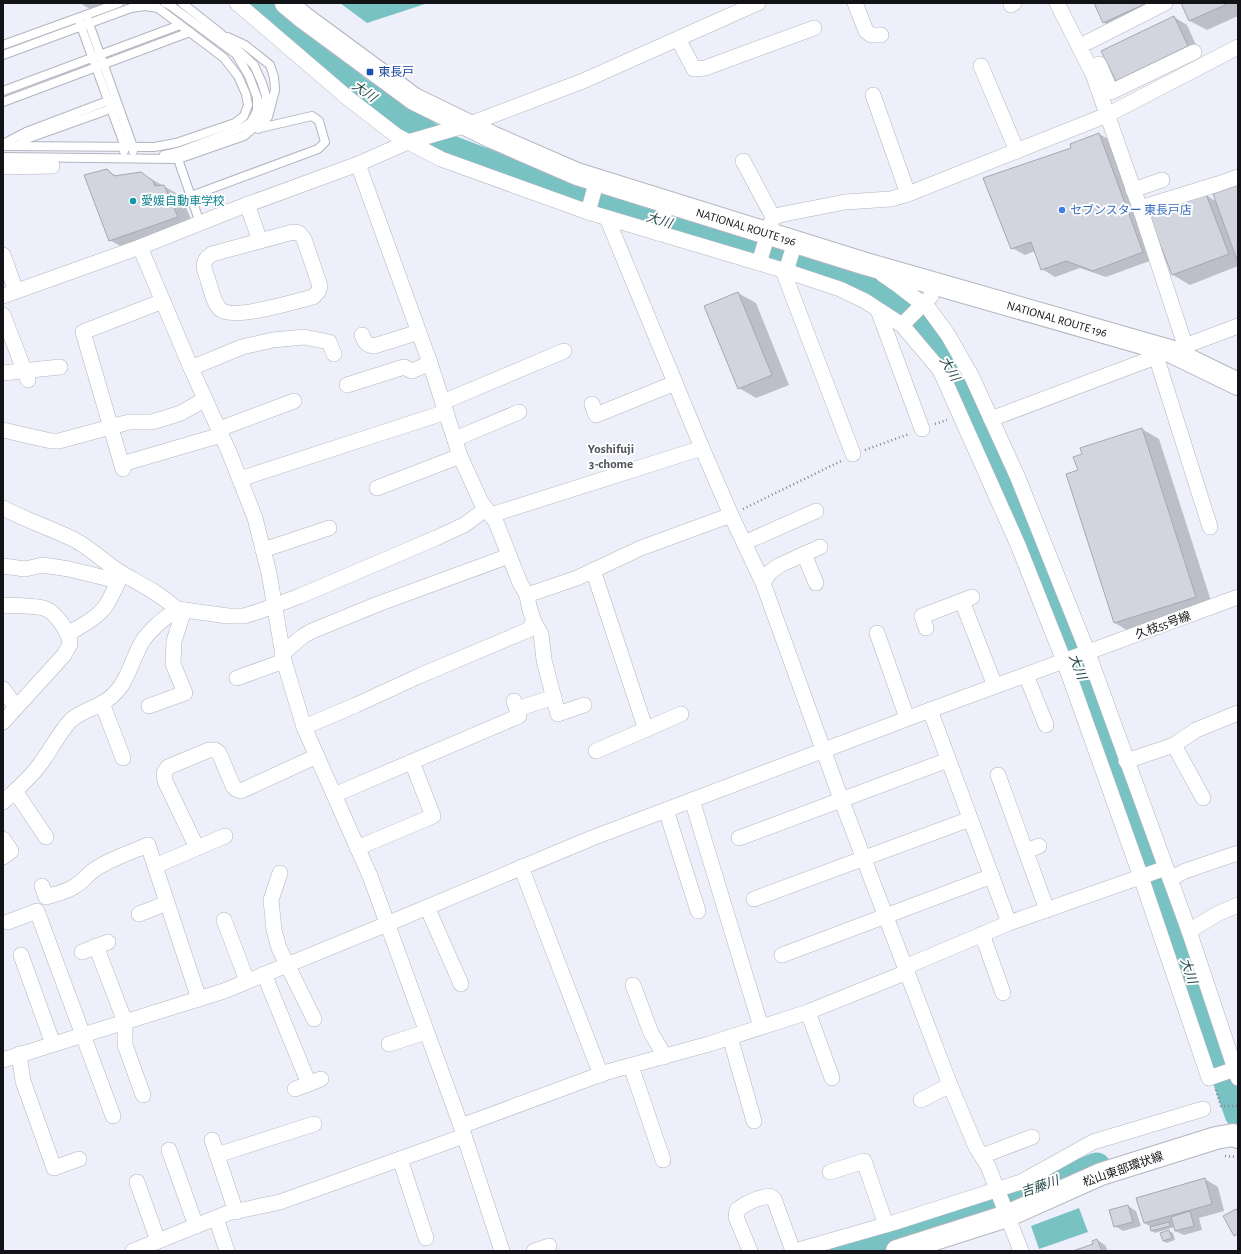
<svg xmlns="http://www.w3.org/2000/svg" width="1241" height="1254" viewBox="0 0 1241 1254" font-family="'Alegreya Sans','Noto Sans JP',sans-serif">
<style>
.water{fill:#79c2c3}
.shadow{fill:#0003}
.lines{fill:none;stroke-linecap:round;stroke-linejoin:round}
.river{stroke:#79c2c3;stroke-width:27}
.building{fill:#d2d4de;stroke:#a5a7b1}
.lane-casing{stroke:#b3b5bf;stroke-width:10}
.street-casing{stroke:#b3b5bf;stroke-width:16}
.primary-casing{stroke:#b3b5bf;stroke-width:24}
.highway-casing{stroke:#b3b5bf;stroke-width:24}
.path{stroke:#82838b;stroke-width:2.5;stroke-dasharray:1 3;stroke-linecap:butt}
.lane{stroke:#fff;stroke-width:8}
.street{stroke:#fff;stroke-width:15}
.primary{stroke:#fff;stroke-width:22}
.highway{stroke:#fff;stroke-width:22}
.transit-dot{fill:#1a4fb4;stroke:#fdfdfd;stroke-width:1.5}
.culture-dot{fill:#0f9aa8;stroke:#fdfdfd;stroke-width:1.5}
.shop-dot{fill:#3f7fe0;stroke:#fdfdfd;stroke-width:1.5}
.labels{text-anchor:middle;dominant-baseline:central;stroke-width:4;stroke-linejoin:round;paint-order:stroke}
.transit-label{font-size:12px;fill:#164399;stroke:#fdfdfd;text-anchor:start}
.culture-label{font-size:12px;fill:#0d838f;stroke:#fdfdfd;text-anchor:start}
.shop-label{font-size:12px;fill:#366cbe;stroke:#fdfdfd;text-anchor:start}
.street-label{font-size:12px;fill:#131317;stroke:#fdfdfd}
.water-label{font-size:13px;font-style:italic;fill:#1b3f3f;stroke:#fdfdfd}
.neighbourhood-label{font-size:13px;font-weight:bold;fill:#51535c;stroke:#fdfdfd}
</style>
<rect width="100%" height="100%" fill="#edeffa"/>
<!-- water -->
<g class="water">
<path d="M 340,3 L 428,3 L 367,23 Z"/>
<path d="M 1079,1208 L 1088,1232 L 1039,1249 L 1031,1226 Z"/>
</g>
<!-- shadow -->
<g class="shadow">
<path d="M 80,3 L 125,3 L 98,14 Z"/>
<path d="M 1095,3 L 1174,3 L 1174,4 L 1116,30 L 1103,22 Z"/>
<path d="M 1182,3 L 1237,3 L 1238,6 L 1238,16 L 1207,30 L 1190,21 Z"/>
<path d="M 1174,17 L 1187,25 L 1200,54 L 1130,87 L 1117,80 Z"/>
<path d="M 1099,134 L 1112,141 L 1155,259 L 1106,277 L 1080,268 L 1055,277 L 1042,269 L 1035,251 L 1025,255 L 1012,248 L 1072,149 L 1071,144 Z"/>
<path d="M 107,170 L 118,177 L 141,173 L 181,196 L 194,226 L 127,250 L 110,240 Z"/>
<path d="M 1238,186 L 1238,266 L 1190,285 L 1173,275 L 1206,195 L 1217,202 Z"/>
<path d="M 738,293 L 756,303 L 789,385 L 756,398 L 739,388 L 705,306 Z"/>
<path d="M 1142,429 L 1159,439 L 1213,607 L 1132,633 L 1115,623 L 1079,470 Z"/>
<path d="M 1205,1179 L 1218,1187 L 1224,1211 L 1199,1218 L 1202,1230 L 1184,1235 L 1175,1231 L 1175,1227 L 1155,1233 L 1152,1231 L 1153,1228 L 1144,1223 Z"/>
<path d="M 1128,1206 L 1136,1211 L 1141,1226 L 1123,1231 L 1115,1226 Z"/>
<path d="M 1169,1231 L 1173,1233 L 1175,1240 L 1167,1243 L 1163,1241 Z"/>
<path d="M 1097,1240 L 1105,1245 L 1108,1251 L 1103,1251 L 1102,1249 L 1100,1249 L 1100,1251 L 1076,1251 L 1094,1244 Z"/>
</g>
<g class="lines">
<!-- river -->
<g class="river">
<path d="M 257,3 L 358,90 L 451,149 L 574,195 L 777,257 L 875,291 L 921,328 L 949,366 L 999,470 L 1051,596 L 1146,850 L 1238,1114"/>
<path d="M 843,1251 L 940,1222 L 1023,1194 L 1097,1166"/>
</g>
</g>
<!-- building -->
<g class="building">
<path d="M 1094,3 L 1147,3 L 1103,23 Z"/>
<path d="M 1181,3 L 1224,3 L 1225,5 L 1189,21 Z"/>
<path d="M 1174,16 L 1188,46 L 1116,81 L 1101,51 Z"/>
<path d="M 1099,133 L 1143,252 L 1093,271 L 1066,261 L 1041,270 L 1031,242 L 1011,249 L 983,178 L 1071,148 L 1070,144 Z"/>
<path d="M 107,169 L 114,176 L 141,172 L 153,181 L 155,186 L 164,185 L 178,217 L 109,241 L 84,175 Z"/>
<path d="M 1238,185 L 1238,263 L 1213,194 Z"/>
<path d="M 1206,194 L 1229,254 L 1172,275 L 1149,216 Z"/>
<path d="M 738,292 L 772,375 L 738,389 L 704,306 Z"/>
<path d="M 1142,428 L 1196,597 L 1114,623 L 1066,474 L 1078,470 L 1073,457 L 1082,454 L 1080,448 Z"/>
<path d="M 1205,1178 L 1212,1204 L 1144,1223 L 1136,1198 Z"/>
<path d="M 1128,1205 L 1133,1222 L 1114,1227 L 1109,1210 Z"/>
<path d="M 1236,1209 L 1238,1212 L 1238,1234 L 1234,1236 L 1223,1216 Z"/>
<path d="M 1190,1211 L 1194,1226 L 1175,1231 L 1171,1217 Z"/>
<path d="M 1169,1222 L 1170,1226 L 1151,1231 L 1150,1227 Z"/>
<path d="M 1169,1230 L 1172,1238 L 1163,1241 L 1160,1233 Z"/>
<path d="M 1097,1239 L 1102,1251 L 1073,1251 L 1093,1244 L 1092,1241 Z"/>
</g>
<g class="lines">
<!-- lane casing -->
<g class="lane-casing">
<g id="lane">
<path d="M 86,15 L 133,147 L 133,151"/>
<path d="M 78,18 L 125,147 L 124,151"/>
<path d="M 228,37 L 245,45 L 270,65 L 274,77 L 275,90 L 268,117 L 258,129"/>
<path d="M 3,45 L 119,3"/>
<path d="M 3,55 L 131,8 L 145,6 L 158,8 L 224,58 L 238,76 L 246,94 L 248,105 L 244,116 L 235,123 L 176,143 L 154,147 L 3,146"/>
<path d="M 3,91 L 180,25"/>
<path d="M 3,102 L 190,32"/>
<path d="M 3,144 L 26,132 L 113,99"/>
<path d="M 17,146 L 29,138 L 116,107"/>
<path d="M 164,155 L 178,152 L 240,129 L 251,122 L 257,111 L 257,97 L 249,76 L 236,54 L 171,6 L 165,3"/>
<path d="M 3,157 L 178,159 L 244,136 L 258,124 L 263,111 L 266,96 L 262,83 L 254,65 L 220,33 L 182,3"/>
<path d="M 178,159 L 200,223"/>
<path d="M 191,196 L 318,149 L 325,142 L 319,121 L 312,116 L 260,128"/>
</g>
</g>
<!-- street casing -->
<g class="street-casing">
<g id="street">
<path d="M 237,3 L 349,99 L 397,136 L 441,159 L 588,212 L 786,271 L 840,289 L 865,301 L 902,325 L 940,370 L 1018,545 L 1064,661 L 1141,877 L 1209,1078 L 1235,1069"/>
<path d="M 855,3 L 866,31 L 871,35 L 881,35"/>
<path d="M 1057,3 L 1093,74 L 1140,208 L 1185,345"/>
<path d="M 1011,5 L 1014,3"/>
<path d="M 678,39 L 694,69 L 705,68 L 814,28"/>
<path d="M 1088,42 L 1165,3"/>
<path d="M 1099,64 L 1111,92 L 1194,52"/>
<path d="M 981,66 L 1017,151"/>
<path d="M 873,95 L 908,194"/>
<path d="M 743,161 L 773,217"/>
<path d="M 358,164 L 430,363 L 460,456 L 481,502 L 496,522 L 520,583 L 527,595 L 529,606 L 534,622 L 541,634 L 544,660 L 558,714 L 584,705"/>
<path d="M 3,167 L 52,166"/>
<path d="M 1133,190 L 1162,180"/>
<path d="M 247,204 L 260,241"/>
<path d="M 1140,208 L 1218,184 L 1238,177"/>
<path d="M 588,212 L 597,180"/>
<path d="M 607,218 L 702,448 L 731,515 L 763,583 L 841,799 L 950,1085 L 976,1147 L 988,1166 L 1021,1251"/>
<path d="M 293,232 L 299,233 L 304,239 L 320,286 L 318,292 L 313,297 C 297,301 232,321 220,309 C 213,302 211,289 208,280 C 204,268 200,262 212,254 Z"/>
<path d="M 658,233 L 668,202"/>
<path d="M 795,242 L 787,268 L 785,276 L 853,454"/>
<path d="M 140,247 L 191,368 L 229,452 L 255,518 L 269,573 L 284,661 L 304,727 L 370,876 L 461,1126 L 502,1251"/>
<path d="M 3,255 L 16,291"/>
<path d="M 759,263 L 773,217 L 784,214 L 845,202 L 891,199 L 908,194 L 1107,115 L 1238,47"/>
<path d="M 882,274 L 898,285 L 929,309 L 948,335 L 972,377 L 1018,478 L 1088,653 L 1189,931 L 1238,1078"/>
<path d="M 3,296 L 140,247 L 238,208 L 358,164 L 408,142 L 467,125 L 583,81 L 758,3"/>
<path d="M 878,310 L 922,429"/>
<path d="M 3,315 L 28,380"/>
<path d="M 902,325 L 931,296"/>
<path d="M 362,335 C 365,342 366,345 374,346 L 419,332"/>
<path d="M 1156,356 L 1210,527"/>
<path d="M 191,368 L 242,347 L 273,340 L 304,337 L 329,342 L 334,354"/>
<path d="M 3,373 L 60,367"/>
<path d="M 347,385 L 404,367 L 412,371 L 430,363"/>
<path d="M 443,402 L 564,351"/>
<path d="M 592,404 L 596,415 L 675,383"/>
<path d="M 991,419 L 1238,326"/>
<path d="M 219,429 L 294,401"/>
<path d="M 3,430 L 51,441 L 59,441 L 129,422 L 152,422 L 162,419 L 181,413 L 205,399"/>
<path d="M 455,439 L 519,412"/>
<path d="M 122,464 L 221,435"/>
<path d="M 123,469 L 83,332 L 163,301"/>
<path d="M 240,479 L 446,412"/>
<path d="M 377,488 L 460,456"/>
<path d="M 3,508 C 26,520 50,528 73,539 C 91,548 106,564 123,574 C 142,585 161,594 177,609"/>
<path d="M 491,515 L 702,448"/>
<path d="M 744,543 L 816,511"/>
<path d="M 263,550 L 329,528"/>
<path d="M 804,554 L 816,583"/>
<path d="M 3,566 L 25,569 L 43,565 L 69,569 L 118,581"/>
<path d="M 593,570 L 646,730"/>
<path d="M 763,583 L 770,572 L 780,565 L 820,547"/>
<path d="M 527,595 L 577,578 L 641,548 L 731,515"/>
<path d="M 962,601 L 995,686"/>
<path d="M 3,605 C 14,606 37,605 46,609 C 56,613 70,633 70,644 C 69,647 66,651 64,655 L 3,722"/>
<path d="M 926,628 L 922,616 L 972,597"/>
<path d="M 877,633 L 907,718"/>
<path d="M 67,634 C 81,626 98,618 107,604 C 113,594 117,584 122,573"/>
<path d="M 282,654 L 303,636 L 312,631 L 378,604 L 509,556"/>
<path d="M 1026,675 L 1046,725"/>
<path d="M 237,678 L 284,661"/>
<path d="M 3,689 L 16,707"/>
<path d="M 102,703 L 123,758"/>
<path d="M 149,706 L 185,693 L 173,664 L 174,641 L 184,610"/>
<path d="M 517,709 L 554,697"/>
<path d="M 930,710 L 1009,923"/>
<path d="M 304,727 L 356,705 L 419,676 L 528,630 L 534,622"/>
<path d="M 1174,745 L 1203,798"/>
<path d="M 596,751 L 681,714"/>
<path d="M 1126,761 L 1174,745 L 1196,730 L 1238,713"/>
<path d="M 998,775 L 1047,910"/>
<path d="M 15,791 L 46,837"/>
<path d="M 334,795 L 519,716 L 514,701"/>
<path d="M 692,800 L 761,1027"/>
<path d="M 3,802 C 15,791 28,780 38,767 C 50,752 58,734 71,720 C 79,713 91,709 101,704 C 108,700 116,693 121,686 C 130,672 134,656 142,642 C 151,628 164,619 177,609 L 228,616 L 244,616 L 260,611 L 300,596 L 436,538 L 464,525 L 486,509"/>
<path d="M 666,810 L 698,911"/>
<path d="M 739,838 L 948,760"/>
<path d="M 3,839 L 11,851 L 3,857"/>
<path d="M 197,848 L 165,781 L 164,773 L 168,767 L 209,750 L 215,750 L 219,753 L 233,786 L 236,789 L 241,791 L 317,756"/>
<path d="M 357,848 L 433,816 L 412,762"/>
<path d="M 1026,851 L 1039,846"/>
<path d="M 155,866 L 225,836"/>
<path d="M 521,867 L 601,1075"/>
<path d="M 280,873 L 271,900 L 274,930 L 279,948 L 314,1019"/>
<path d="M 1170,879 L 1185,871 L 1238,853"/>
<path d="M 42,886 L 46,897 C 55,894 67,892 75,886 C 83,882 88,873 97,868 C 113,858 131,852 148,845 L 199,999"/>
<path d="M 754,899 L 970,819"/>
<path d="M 427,907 L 461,984"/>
<path d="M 139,914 L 167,903"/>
<path d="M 224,920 L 247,981"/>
<path d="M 8,922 L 37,911 L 113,1116"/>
<path d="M 1189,931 L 1217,914 L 1238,905"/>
<path d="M 982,934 L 1003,993"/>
<path d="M 96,946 L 125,1022 L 125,1045 L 143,1095"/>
<path d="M 82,952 L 108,942"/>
<path d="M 21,955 L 53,1044"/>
<path d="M 782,955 L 992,876"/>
<path d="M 905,967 L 1009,923 L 1166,868"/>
<path d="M 264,974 L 309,1084"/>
<path d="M 633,985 L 651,1033 L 660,1048 L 664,1057"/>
<path d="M 808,1012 L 832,1078"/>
<path d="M 730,1037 L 754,1121"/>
<path d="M 389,1044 L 426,1032"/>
<path d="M 19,1054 L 23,1081 L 54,1168 L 79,1159"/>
<path d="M 3,1060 L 224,991 L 387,924 L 592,838 L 930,710 L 1238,597"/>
<path d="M 631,1066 L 663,1160"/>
<path d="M 295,1089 L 321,1079"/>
<path d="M 921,1100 L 950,1085"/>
<path d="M 461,1126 L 607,1072 L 709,1044 L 808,1012 L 907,972"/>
<path d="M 212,1140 L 236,1212"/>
<path d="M 169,1150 L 196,1226"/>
<path d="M 217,1155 L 314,1124"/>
<path d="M 982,1156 L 1032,1137"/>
<path d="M 400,1159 L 426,1238"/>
<path d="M 830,1172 L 864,1161 L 886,1225"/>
<path d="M 137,1182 L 158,1241"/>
<path d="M 216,1218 L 227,1251"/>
<path d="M 133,1251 L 228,1213 L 280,1202 L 464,1136"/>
<path d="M 534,1251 L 549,1246"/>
<path d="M 750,1251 L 736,1217 L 737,1210 C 746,1203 758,1198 769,1196 L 774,1199 L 793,1251"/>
<path d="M 795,1251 L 896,1222 L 1021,1182 L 1093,1142 L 1203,1109"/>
</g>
</g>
<!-- primary casing -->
<g class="primary-casing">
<path id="primary" d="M 897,1251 L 1007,1216 L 1101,1174 L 1216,1138 L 1233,1135 L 1238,1137"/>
</g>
<!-- highway casing -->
<g class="highway-casing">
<path id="highway" d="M 286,3 L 304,18 L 414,99 L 492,137 L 577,174 L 866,264 L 1170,351 L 1238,384"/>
</g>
<!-- path -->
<g class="path">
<path d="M 935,424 L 947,420"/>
<path d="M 865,450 L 909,434"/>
<path d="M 743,509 L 841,461"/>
<path d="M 1216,1090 L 1221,1106 L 1238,1106"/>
<path d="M 1225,1156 L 1238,1157"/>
</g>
<!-- lane -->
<use href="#lane" class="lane"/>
<!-- street -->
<use href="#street" class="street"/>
<!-- primary -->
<use href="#primary" class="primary"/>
<!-- highway -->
<use href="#highway" class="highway"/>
</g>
<!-- markers -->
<rect class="transit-dot" x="366" y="68" width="8" height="8" rx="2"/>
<circle class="culture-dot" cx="133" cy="201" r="4"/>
<circle class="shop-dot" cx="1062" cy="210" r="4"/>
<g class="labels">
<!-- transit labels -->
<g class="transit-label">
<text x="378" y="72">東長戸</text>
</g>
<!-- culture labels -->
<g class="culture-label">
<text x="141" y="201">愛媛自動車学校</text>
</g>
<!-- shop labels -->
<g class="shop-label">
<text x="1070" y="210">セブンスター 東長戸店</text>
</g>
<!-- street labels -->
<g class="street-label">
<text transform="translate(746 227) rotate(17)">NATIONAL ROUTE 196</text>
<text transform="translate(1057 319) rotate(16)">NATIONAL ROUTE 196</text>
<text transform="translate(1163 625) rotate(-20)">久枝55号線</text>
<text transform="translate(1123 1169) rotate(-19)">松山東部環状線</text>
</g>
<!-- water labels -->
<g class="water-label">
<text transform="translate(364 92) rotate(35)">大川</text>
<text transform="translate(659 221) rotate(17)">大川</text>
<text transform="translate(949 369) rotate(60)">大川</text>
<text transform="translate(1077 667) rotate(69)">大川</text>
<text transform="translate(1188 971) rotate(71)">大川</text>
<text transform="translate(1040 1187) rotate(-19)">吉藤川</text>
</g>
<!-- neighbourhood labels -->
<g class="neighbourhood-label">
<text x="611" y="449">Yoshifuji<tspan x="611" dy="15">3-chome</tspan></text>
</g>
</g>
<!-- border -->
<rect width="1241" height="1254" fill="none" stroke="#131317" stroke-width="8"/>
</svg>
